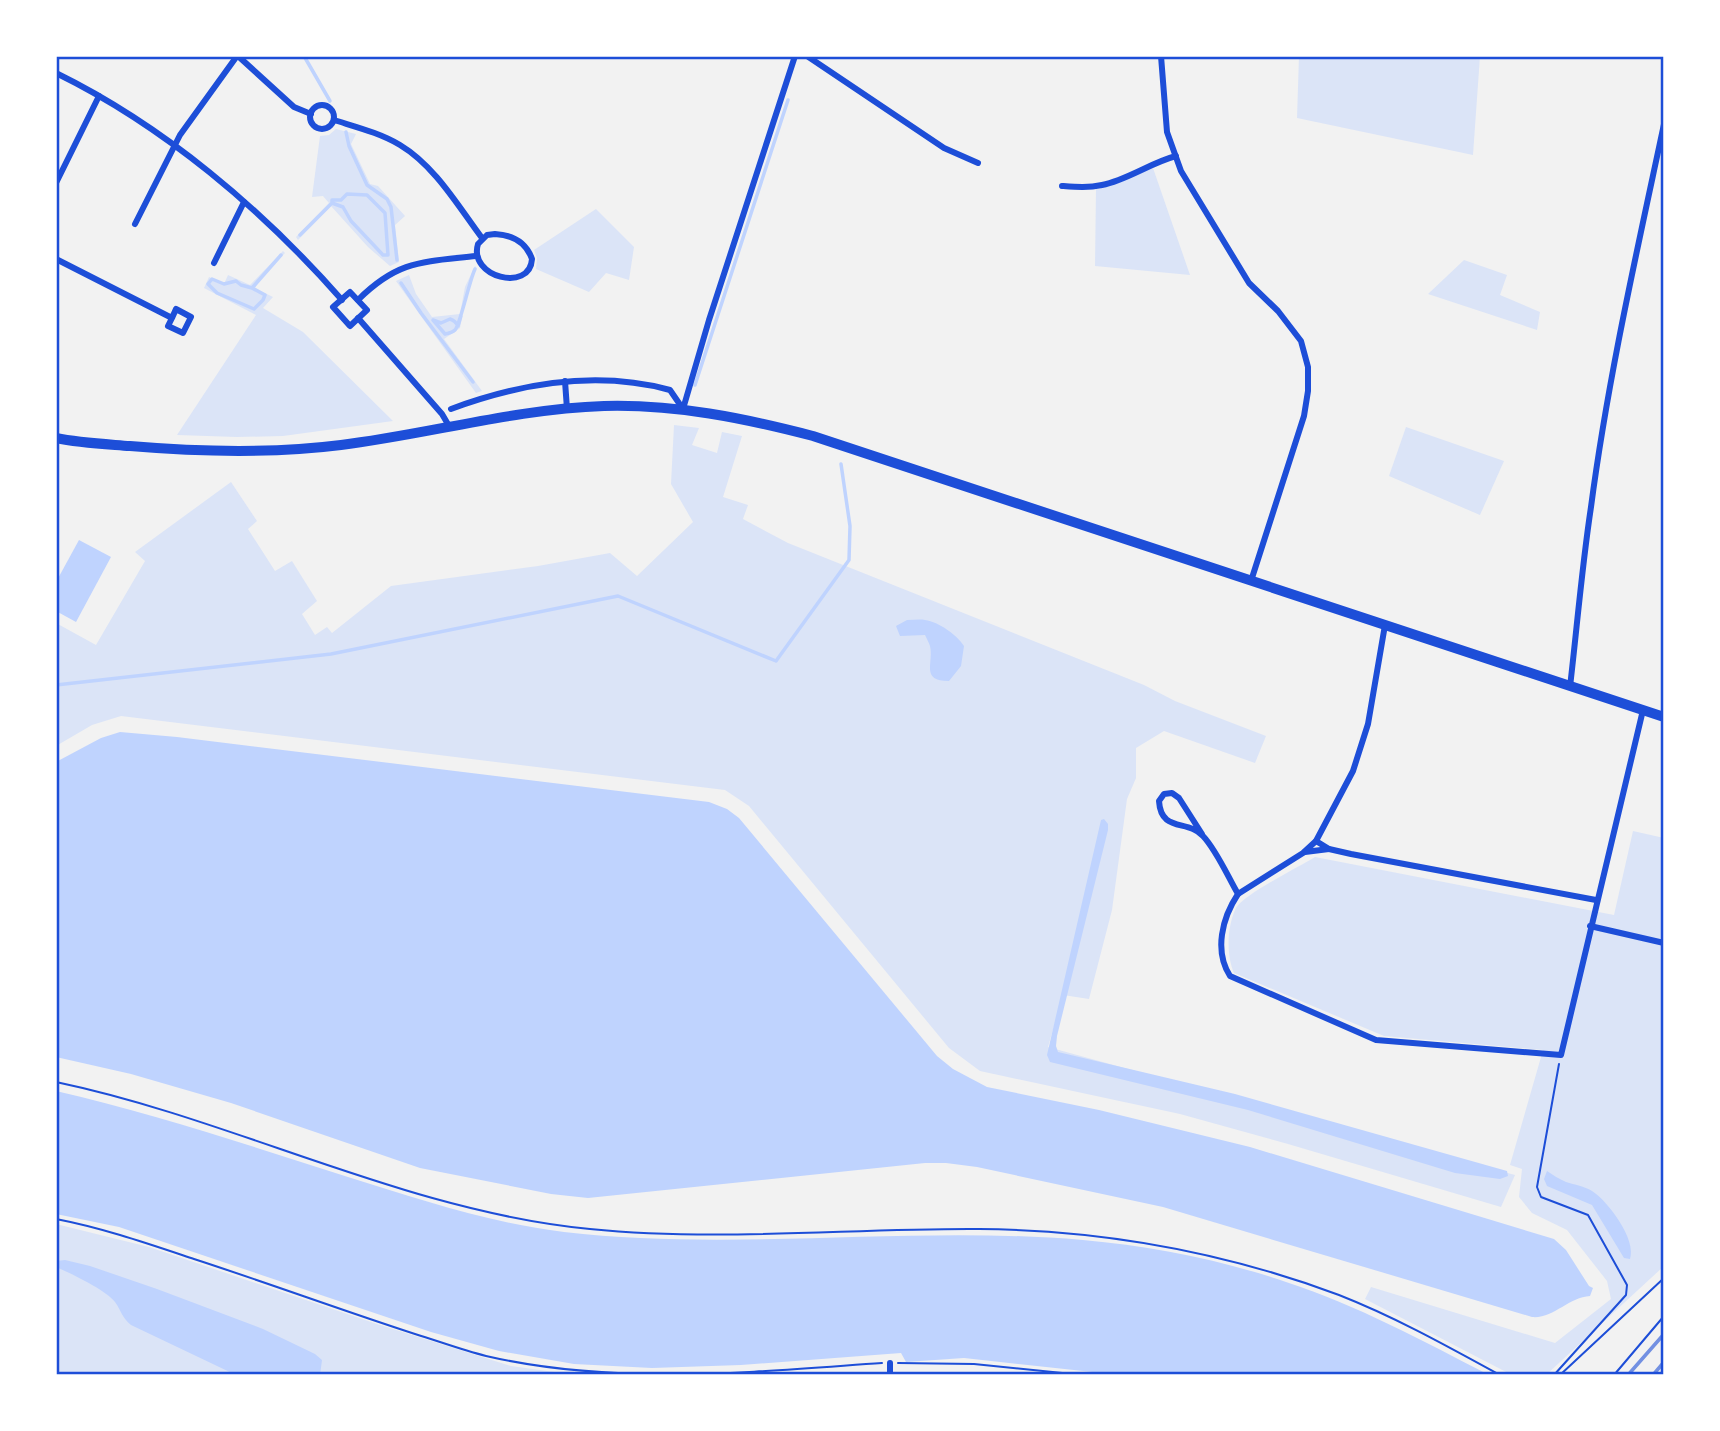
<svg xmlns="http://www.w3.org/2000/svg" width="1720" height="1431" viewBox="0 0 1720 1431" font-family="'Source Serif 4',serif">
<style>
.green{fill:#dbe4f7}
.water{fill:#bfd3fe}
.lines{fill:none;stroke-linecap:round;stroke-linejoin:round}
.stream{stroke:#bfd3fe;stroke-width:3.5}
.path{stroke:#1d4ed8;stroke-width:2}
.minor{stroke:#1d4ed8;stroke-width:6}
.primary{stroke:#1d4ed8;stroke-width:10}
.rail{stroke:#7290e2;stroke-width:3.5}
.neatline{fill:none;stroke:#1d4ed8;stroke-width:2.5}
</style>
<rect width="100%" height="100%" fill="#f2f2f2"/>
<!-- green -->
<g class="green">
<path d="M 1299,56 L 1480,56 L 1473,155 L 1297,118 Z"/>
<path d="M 336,129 L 356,134 L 351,144 L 370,184 L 378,186 L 405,216 L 395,225 L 399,262 L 390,266 L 368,247 L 331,206 L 298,240 L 296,237 L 329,203 L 323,196 L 312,197 L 320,136 L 329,135 Z"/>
<path d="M 1153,168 L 1190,275 L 1095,266 L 1096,189 L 1107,187 Z"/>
<path d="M 596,209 L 634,247 L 629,280 L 606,273 L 589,292 L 536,269 L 537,258 L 534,250 Z"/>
<path d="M 283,251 L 285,253 L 260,279 L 255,288 L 273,297 L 263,308 L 303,332 L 393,421 L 283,436 L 237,437 L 177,435 L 256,315 L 204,288 L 209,277 L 224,284 L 228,275 L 250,285 Z"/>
<path d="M 1464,260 L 1507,275 L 1500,295 L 1540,312 L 1537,330 L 1428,294 Z"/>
<path d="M 475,266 L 477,268 L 467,290 L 460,328 L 444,339 L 482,391 L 476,393 L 396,281 L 409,275 L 416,294 L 432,317 L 460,314 L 465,287 Z"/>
<path d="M 674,425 L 699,428 L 692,445 L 717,453 L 722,432 L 742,436 L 723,497 L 748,505 L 743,519 L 788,543 L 1144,685 L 1175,701 L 1266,736 L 1255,763 L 1164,731 L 1136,748 L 1136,778 L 1127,799 L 1112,910 L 1089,999 L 1063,995 L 1048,1047 L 1515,1175 L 1501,1207 L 1288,1144 L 1180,1114 L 980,1071 L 949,1048 L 749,806 L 725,790 L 121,716 L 92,725 L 56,746 L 56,623 L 96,645 L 145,561 L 135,552 L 231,482 L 257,521 L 248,529 L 275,571 L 292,561 L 317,601 L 302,614 L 315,635 L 327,627 L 332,633 L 391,586 L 538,566 L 610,553 L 637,576 L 693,522 L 671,484 Z"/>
<path d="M 1406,427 L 1504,461 L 1480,515 L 1389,476 Z"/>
<path d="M 1633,831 L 1664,838 L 1664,1266 L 1546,1375 L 1512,1375 L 1365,1299 L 1371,1287 L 1555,1343 L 1611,1299 L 1607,1281 L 1567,1230 L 1532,1213 L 1519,1197 L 1522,1169 L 1510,1165 L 1543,1050 L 1384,1036 L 1234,973 C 1226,955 1227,926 1236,908 C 1244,894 1299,867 1315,857 L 1614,915 Z"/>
<path d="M 56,1224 L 149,1247 L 377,1324 L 511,1366 L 576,1375 L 56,1375 Z"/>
</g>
<!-- water -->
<g class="water">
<path d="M 79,540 L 111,557 L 76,622 L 56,611 L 56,582 Z"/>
<path d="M 907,620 C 913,620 920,619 925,620 C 939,622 957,635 964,646 L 961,666 L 949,681 C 920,681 934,663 930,646 C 929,643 927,639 925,635 L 900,636 L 896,626 Z"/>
<path d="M 120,732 L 177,737 L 709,802 L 727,809 L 739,818 L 937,1056 L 953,1069 L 987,1087 L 1099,1110 L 1250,1147 L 1554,1239 L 1566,1250 L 1589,1286 L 1593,1288 L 1590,1296 C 1569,1297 1553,1319 1532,1317 L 1163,1207 L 977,1167 L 946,1163 L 925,1163 L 588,1198 L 551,1194 L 420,1168 L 231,1103 L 131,1074 L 56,1057 L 56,762 L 101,738 Z"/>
<path d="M 1104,819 L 1108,824 L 1108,830 L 1057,1036 L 1056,1046 L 1058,1052 L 1235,1094 L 1507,1171 L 1508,1176 L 1500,1179 L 1455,1173 L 1248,1110 L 1050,1062 L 1047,1055 L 1101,820 Z"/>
<path d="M 56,1091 C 155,1114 251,1146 348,1177 C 418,1199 490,1223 564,1232 C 736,1252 910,1225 1083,1240 C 1151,1246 1222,1260 1286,1282 C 1357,1305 1423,1341 1489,1375 L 1120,1375 L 964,1358 L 906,1362 L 901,1353 L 741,1365 L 652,1368 L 574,1364 L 499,1351 L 431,1332 L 119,1227 L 56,1214 Z"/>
<path d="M 1547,1171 C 1553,1175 1559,1179 1566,1182 C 1575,1185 1584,1186 1592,1191 C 1608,1201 1637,1240 1630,1259 L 1624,1258 L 1592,1205 L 1547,1186 L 1544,1179 Z"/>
<path d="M 65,1260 L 90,1266 L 157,1289 L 263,1329 L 315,1354 L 322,1360 L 320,1375 L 236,1375 L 131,1325 C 122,1318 121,1310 115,1302 C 106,1290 70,1273 56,1267 L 56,1261 Z"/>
</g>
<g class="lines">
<!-- stream -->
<g class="stream">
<path d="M 304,56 L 330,101"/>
<path d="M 346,132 L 349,146 L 367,185 L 387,199 L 391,207 L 397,260"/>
<path d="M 300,235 L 332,203 L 343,207 L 351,221 L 383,255 L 388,255 L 385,213 L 367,195 L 347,194 L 341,200 L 332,200 L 332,203"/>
<path d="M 401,283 L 421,313 L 473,382"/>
<path d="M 252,288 L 241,285 L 236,281 L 224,284 L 212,279 L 208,284 L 217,293 L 254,309 L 263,300 L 265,295 L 252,288 L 281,255"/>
<path d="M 461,316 L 458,326 C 456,322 453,320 450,319 L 441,323 L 433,320 L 445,334 C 449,333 452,333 455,330 C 460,325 469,282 475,269"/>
<path d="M 695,385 L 788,100"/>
<path d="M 56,685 L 331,654 L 618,596 L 776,661 L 849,560 L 850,526 L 841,464"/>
</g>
<!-- path -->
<g class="path">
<path d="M 56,1082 C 237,1120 404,1211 590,1229 C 719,1242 850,1228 979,1229 C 1102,1230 1224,1252 1339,1295 C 1395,1317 1447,1346 1500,1375"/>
<path d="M 56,1219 C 103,1228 149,1244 194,1259 C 268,1283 341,1310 415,1334 C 438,1341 462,1350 486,1356 C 616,1386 751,1372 882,1363"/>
<path d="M 898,1363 L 974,1364 L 1082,1375"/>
<path d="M 1554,1375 L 1626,1295 L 1627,1285 L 1588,1215 L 1541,1197 L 1537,1187 L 1559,1064"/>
<path d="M 1560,1375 L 1664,1278"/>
<path d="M 1614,1375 L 1664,1316"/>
</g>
<!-- minor -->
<g class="minor">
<path d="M 238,56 L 294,107 L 311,114"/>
<path d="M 807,56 L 944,148 L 978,163"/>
<path d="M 1161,56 L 1167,132 L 1181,171 L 1249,283 L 1278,311 L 1301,341 L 1308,367 L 1308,391 L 1304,416 L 1251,581"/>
<path d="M 56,73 C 164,126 262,209 342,300"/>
<circle cx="322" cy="117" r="12"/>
<path d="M 334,120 C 356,127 380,133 400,145 C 435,166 458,206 482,238"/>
<path d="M 56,183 L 99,96"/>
<path d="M 1062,186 C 1076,187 1088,188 1102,185 C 1127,180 1150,163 1176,156"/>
<path d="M 135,224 L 180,135 L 237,56"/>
<path d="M 495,234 C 512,235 526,242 532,259 C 530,293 468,277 478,244 L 487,235 Z"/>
<path d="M 56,259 L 172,318 L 168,326 L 183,333 L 191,317 L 176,309 L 172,318"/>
<path d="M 214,263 L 244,202"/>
<path d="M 350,292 L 367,310 L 350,326 L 333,307 Z"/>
<path d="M 358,300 C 398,260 423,262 476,256"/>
<path d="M 358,318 L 442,414 L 449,426"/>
<path d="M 565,381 L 567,409"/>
<path d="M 451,409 C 521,383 596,370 670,390 L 683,409"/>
<path d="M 683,409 L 709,320 L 795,56"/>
<path d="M 1570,687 C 1577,627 1582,566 1591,507 C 1608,378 1637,251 1664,124"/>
<path d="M 1202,834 L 1179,798 L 1172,793 L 1164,794 L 1159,801 C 1161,833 1188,819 1203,836 C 1217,851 1228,877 1238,894 C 1222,918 1214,951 1230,976 L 1376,1040 L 1561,1055 L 1643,710"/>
<path d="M 1316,841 L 1329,849 L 1351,854 L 1596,900"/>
<path d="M 1305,852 L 1329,849"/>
<path d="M 1238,894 L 1303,853 L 1316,841 L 1353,771 L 1368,724 L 1385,625"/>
<path d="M 1590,926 L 1664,943"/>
<path d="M 890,1375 L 890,1363"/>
</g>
<!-- primary -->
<path class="primary" d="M 56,438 C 80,443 105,444 130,446 C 201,452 270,454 341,445 C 429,434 515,409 604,406 C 675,404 744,418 813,436 L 1664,717"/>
<!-- rail -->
<g class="rail">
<path d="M 1628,1375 L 1664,1334"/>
<path d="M 1653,1375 L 1664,1362"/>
</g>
</g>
<!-- border -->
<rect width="1720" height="1431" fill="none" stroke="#ffffff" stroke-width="116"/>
<rect x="58" y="58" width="1604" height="1315" class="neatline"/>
</svg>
